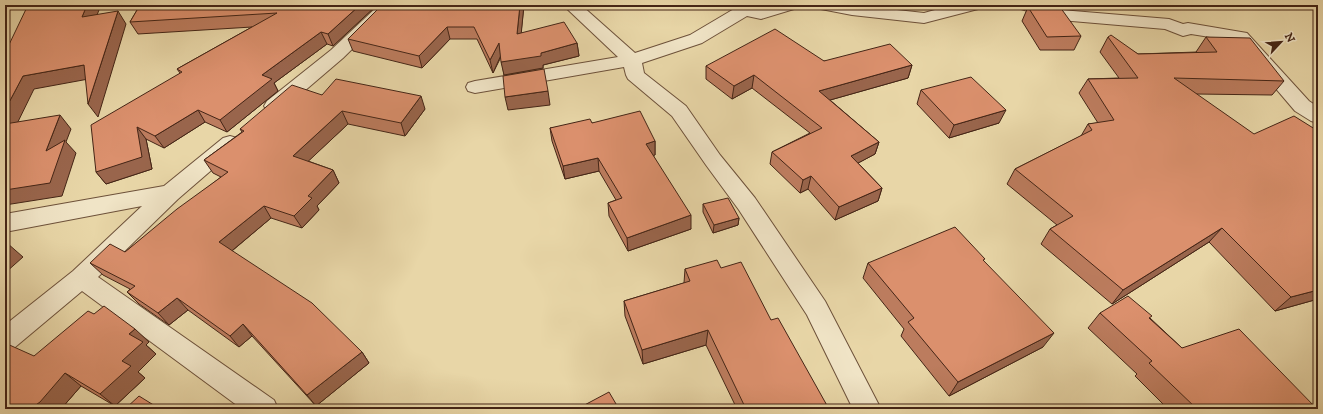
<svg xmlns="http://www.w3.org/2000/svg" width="1323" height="414" viewBox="0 0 1323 414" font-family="'IM FELL DW Pica',serif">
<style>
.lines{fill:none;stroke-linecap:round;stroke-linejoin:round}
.minor-casing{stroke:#6d513a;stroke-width:2}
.minor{fill:#f0e4c6;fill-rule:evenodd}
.wall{fill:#bc7c5e;stroke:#442516}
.shaded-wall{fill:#99654c;stroke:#442516}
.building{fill:#db906d;stroke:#442516}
</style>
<rect width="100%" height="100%" fill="#e8d6a7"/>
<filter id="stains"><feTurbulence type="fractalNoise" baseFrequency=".005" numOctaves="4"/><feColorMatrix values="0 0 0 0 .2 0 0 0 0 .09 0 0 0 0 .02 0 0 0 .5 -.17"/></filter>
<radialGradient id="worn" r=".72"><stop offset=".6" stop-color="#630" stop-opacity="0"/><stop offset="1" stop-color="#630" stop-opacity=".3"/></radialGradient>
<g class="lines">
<!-- minor casing -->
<g class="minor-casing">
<g id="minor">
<path d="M 379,5 L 397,5 L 343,58 L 281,111 L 274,112 L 267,111 L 264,106 L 267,101 L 331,50 Z"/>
<path d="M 563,5 L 581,5 L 635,53 L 690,35 L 739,6 L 745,5 L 760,9 L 771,5 L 796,5 L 794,9 L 761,19 L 747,16 L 702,43 L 642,63 L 644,73 L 686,106 L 720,155 L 755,198 L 825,301 L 881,409 L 853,409 L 807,315 L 739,210 L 706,165 L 672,116 L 628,79 L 626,75 L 624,67 L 475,93 L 468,91 L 466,87 L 468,83 L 475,81 L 618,57 Z"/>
<path d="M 819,5 L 852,5 L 924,13 L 953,5 L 980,5 L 978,9 L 924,23 L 852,15 L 821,9 Z"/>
<path d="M 1019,5 L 1045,5 L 1061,10 L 1169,19 L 1183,24 L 1188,23 L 1247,33 L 1309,101 L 1318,107 L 1318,123 L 1311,121 L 1295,111 L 1235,41 L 1191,34 L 1183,36 L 1165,29 L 1060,20 L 1021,9 Z"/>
<path d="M 230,136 L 237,138 L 240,143 L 237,148 L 178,199 L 98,277 L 274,400 L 278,409 L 242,409 L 82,291 L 14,348 L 5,351 L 5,325 L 73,271 L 142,206 L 5,232 L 5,214 L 164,186 L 223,138 Z"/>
</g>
</g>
<!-- minor -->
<use href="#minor" class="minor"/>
</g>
<!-- wall -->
<g class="wall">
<path d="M 140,5 L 377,5 L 333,46 L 327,44 L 274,83 L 278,91 L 227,132 L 205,122 L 164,148 L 146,139 L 152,169 L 106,184 L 96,172 L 180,73 L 177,69 L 252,27 L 138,34 L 130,22 Z"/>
<path d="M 382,5 L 524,5 L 521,33 L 577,43 L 579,56 L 543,65 L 543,68 L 504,75 L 501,57 L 493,73 L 477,39 L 450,39 L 422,68 L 353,51 L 348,39 Z"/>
<path d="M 1028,7 L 1081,36 L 1074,50 L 1040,50 L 1022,21 Z"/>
<path d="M 1108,37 L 1138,54 L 1197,52 L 1196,52 L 1206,37 L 1284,81 L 1272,95 L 1196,94 L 1318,299 L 1275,311 L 1209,242 L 1112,304 L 1041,244 L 1050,229 L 1057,225 L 1007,184 L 1015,169 L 1081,136 L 1088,124 L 1098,123 L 1079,93 L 1088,79 L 1119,78 L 1100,52 Z"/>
<path d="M 824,61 L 912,65 L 908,78 L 830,100 L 879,142 L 875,154 L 858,163 L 882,188 L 878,201 L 835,220 L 808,189 L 800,193 L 770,164 L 772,152 L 810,133 L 752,88 L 732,99 L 706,79 L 706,66 Z"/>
<path d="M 921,90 L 999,123 L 949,138 L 917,104 Z"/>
<path d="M 322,95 L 425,109 L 405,136 L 348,124 L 308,161 L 333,170 L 339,183 L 317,206 L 319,210 L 302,228 L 271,218 L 232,251 L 362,352 L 369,363 L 316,406 L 252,336 L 239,347 L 188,310 L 169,325 L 139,304 L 127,292 L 130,289 L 103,275 L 90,263 L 125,252 L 221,177 L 213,173 L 204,160 L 242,132 L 240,129 Z"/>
<path d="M 592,123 L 655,141 L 655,155 L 653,155 L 691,229 L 628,251 L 609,216 L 608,203 L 616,200 L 599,171 L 565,179 L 552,141 L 550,128 Z"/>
<path d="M 703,204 L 739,218 L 738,225 L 713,233 L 703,212 Z"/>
<path d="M 984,262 L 1043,347 L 949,396 L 901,336 L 904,329 L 863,278 L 868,263 Z"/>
<path d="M 721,268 L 771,320 L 829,409 L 737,409 L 706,345 L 643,364 L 625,316 L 624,301 L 684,283 L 685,269 Z"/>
<path d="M 1100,313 L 1150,318 L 1182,348 L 1317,409 L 1168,409 L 1135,376 L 1137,374 L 1088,328 Z"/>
<path d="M 149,342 L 146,345 L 156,354 L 138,372 L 145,378 L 115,406 L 81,386 L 61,409 L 5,409 L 34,356 Z"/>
</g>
<!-- shaded-wall -->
<g class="shaded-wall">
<path d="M 87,5 L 101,5 L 91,30 L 82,17 Z"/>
<path d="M 360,5 L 377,5 L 333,46 L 328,34 Z"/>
<path d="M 520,5 L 524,5 L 520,46 L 517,34 Z"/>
<path d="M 118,11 L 126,24 L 98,117 L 88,104 Z"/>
<path d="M 447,27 L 450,39 L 422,68 L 419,56 Z"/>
<path d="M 321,32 L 327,44 L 274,83 L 278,91 L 227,132 L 220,120 L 262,75 Z"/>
<path d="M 499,43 L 501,55 L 493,73 L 490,60 Z"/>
<path d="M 577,43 L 579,56 L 543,65 L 543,68 L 504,75 L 501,62 L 541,53 Z"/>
<path d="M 84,65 L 94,78 L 34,89 L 10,138 L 5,133 L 5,110 L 23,76 Z"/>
<path d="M 912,65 L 908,78 L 816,104 L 819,91 Z"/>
<path d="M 754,75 L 752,88 L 732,99 L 734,86 Z"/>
<path d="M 548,91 L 550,105 L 508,110 L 505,97 Z"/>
<path d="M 421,96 L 425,109 L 405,136 L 401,123 Z"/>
<path d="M 198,110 L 205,122 L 164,148 L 155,136 Z"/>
<path d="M 1006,110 L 999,123 L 949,138 L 954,125 Z"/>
<path d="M 342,111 L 348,124 L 300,169 L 293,156 Z"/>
<path d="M 60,115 L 71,129 L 66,142 L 76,153 L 62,196 L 5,205 L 5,190 L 46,151 Z"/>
<path d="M 137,127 L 146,139 L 152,169 L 106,184 L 96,172 Z"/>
<path d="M 655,141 L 655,155 L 646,157 L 646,144 Z"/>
<path d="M 879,142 L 875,154 L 847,169 L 851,156 Z"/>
<path d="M 598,158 L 599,171 L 565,179 L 563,166 Z"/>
<path d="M 333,170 L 339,183 L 317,206 L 319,210 L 302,228 L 294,216 L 308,196 Z"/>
<path d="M 811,176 L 808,189 L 800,193 L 803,180 Z"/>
<path d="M 882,188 L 878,201 L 835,220 L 839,207 Z"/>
<path d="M 264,206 L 271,218 L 228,254 L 219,242 Z"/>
<path d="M 691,215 L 691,229 L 628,251 L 627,238 Z"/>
<path d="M 739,218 L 738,225 L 713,233 L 714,225 Z"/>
<path d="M 1222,228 L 1209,242 L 1112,304 L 1123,290 Z"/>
<path d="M 7,243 L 23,257 L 5,273 L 5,245 Z"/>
<path d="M 1318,290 L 1318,299 L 1275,311 L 1291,297 Z"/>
<path d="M 177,298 L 188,310 L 169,325 L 158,313 Z"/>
<path d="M 243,324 L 252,336 L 239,347 L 230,336 Z"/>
<path d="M 135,329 L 149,342 L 146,345 L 156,354 L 138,372 L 145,378 L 115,406 L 100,394 L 122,361 L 129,334 Z"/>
<path d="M 708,330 L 706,345 L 643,364 L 642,350 Z"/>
<path d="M 1054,333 L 1043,347 L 949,396 L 958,382 Z"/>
<path d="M 362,352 L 369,363 L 316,406 L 307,395 Z"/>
<path d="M 65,373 L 81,386 L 61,409 L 30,409 Z"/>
</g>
<!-- building -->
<g class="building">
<path d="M 28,5 L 87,5 L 82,17 L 118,11 L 88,104 L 84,65 L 23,76 L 5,110 L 5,53 Z"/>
<path d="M 140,5 L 360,5 L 328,34 L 321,32 L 262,75 L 272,79 L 220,120 L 198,110 L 155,136 L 137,127 L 142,157 L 96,172 L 91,125 L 182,72 L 177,69 L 277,13 L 130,22 Z"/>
<path d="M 382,5 L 520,5 L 517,34 L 564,22 L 577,43 L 541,53 L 541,56 L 501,62 L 499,43 L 490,60 L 474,27 L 447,27 L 419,56 L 348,39 Z"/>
<path d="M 1028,7 L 1060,7 L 1081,36 L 1047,37 Z"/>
<path d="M 775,29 L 824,61 L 890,44 L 912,65 L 819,91 L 879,142 L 851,156 L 882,188 L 839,207 L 811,176 L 803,180 L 772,152 L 822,128 L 754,75 L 734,86 L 706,66 Z"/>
<path d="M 1111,35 L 1138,54 L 1217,52 L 1206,37 L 1250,38 L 1284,81 L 1174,78 L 1254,134 L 1294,116 L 1318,131 L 1318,290 L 1291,297 L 1222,228 L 1123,290 L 1050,229 L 1073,216 L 1015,169 L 1092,130 L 1088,124 L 1114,120 L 1088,79 L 1138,78 L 1108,37 Z"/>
<path d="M 544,69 L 548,91 L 505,97 L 503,76 Z"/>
<path d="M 971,77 L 1006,110 L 954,125 L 921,90 Z"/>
<path d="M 336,79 L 421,96 L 401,123 L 342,111 L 293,156 L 333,170 L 308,196 L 312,198 L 294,216 L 264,206 L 219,242 L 312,303 L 362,352 L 307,395 L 243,324 L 230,336 L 177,298 L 158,313 L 127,292 L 135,286 L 90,263 L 110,244 L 125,252 L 177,209 L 228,172 L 204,160 L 244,131 L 240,129 L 292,85 L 322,95 Z"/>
<path d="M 640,111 L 655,141 L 646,144 L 691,215 L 627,238 L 608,203 L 622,198 L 598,158 L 563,166 L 550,128 L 590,119 L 592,123 Z"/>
<path d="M 60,115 L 46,151 L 65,140 L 50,183 L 5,190 L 5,124 Z"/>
<path d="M 728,198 L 739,218 L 714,225 L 703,204 Z"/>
<path d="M 955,227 L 985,259 L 983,260 L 1054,333 L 958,382 L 908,322 L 914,318 L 868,263 Z"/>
<path d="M 717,260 L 721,268 L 741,262 L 771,320 L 778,318 L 829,409 L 746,409 L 708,330 L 642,350 L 624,301 L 690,281 L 685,269 Z"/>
<path d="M 1128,296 L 1152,316 L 1149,318 L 1182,348 L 1239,329 L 1317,409 L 1197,409 L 1149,363 L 1152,361 L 1100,313 Z"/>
<path d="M 104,306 L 135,329 L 129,334 L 143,342 L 122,361 L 131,366 L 100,394 L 65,373 L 40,402 L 30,409 L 5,409 L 5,343 L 34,356 L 88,311 L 94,314 Z"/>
<path d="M 609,392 L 619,409 L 577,409 Z"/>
<path d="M 139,396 L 160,409 L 125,409 Z"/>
<path d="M 570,407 L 571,409 L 565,409 Z"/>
</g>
<!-- margin -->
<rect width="1323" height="414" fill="none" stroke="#e8d6a7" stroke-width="20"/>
<rect x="6" y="6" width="1311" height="402" fill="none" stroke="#442516" stroke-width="2"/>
<rect x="10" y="10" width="1303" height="394" fill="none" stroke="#442516"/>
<!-- north arrow -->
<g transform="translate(1281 42) rotate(64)" stroke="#f0e4c6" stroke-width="3" paint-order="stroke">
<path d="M0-3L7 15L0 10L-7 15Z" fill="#442516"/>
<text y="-6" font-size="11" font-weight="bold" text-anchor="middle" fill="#442516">N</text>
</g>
<rect width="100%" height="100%" filter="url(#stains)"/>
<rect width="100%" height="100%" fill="url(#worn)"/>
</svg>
